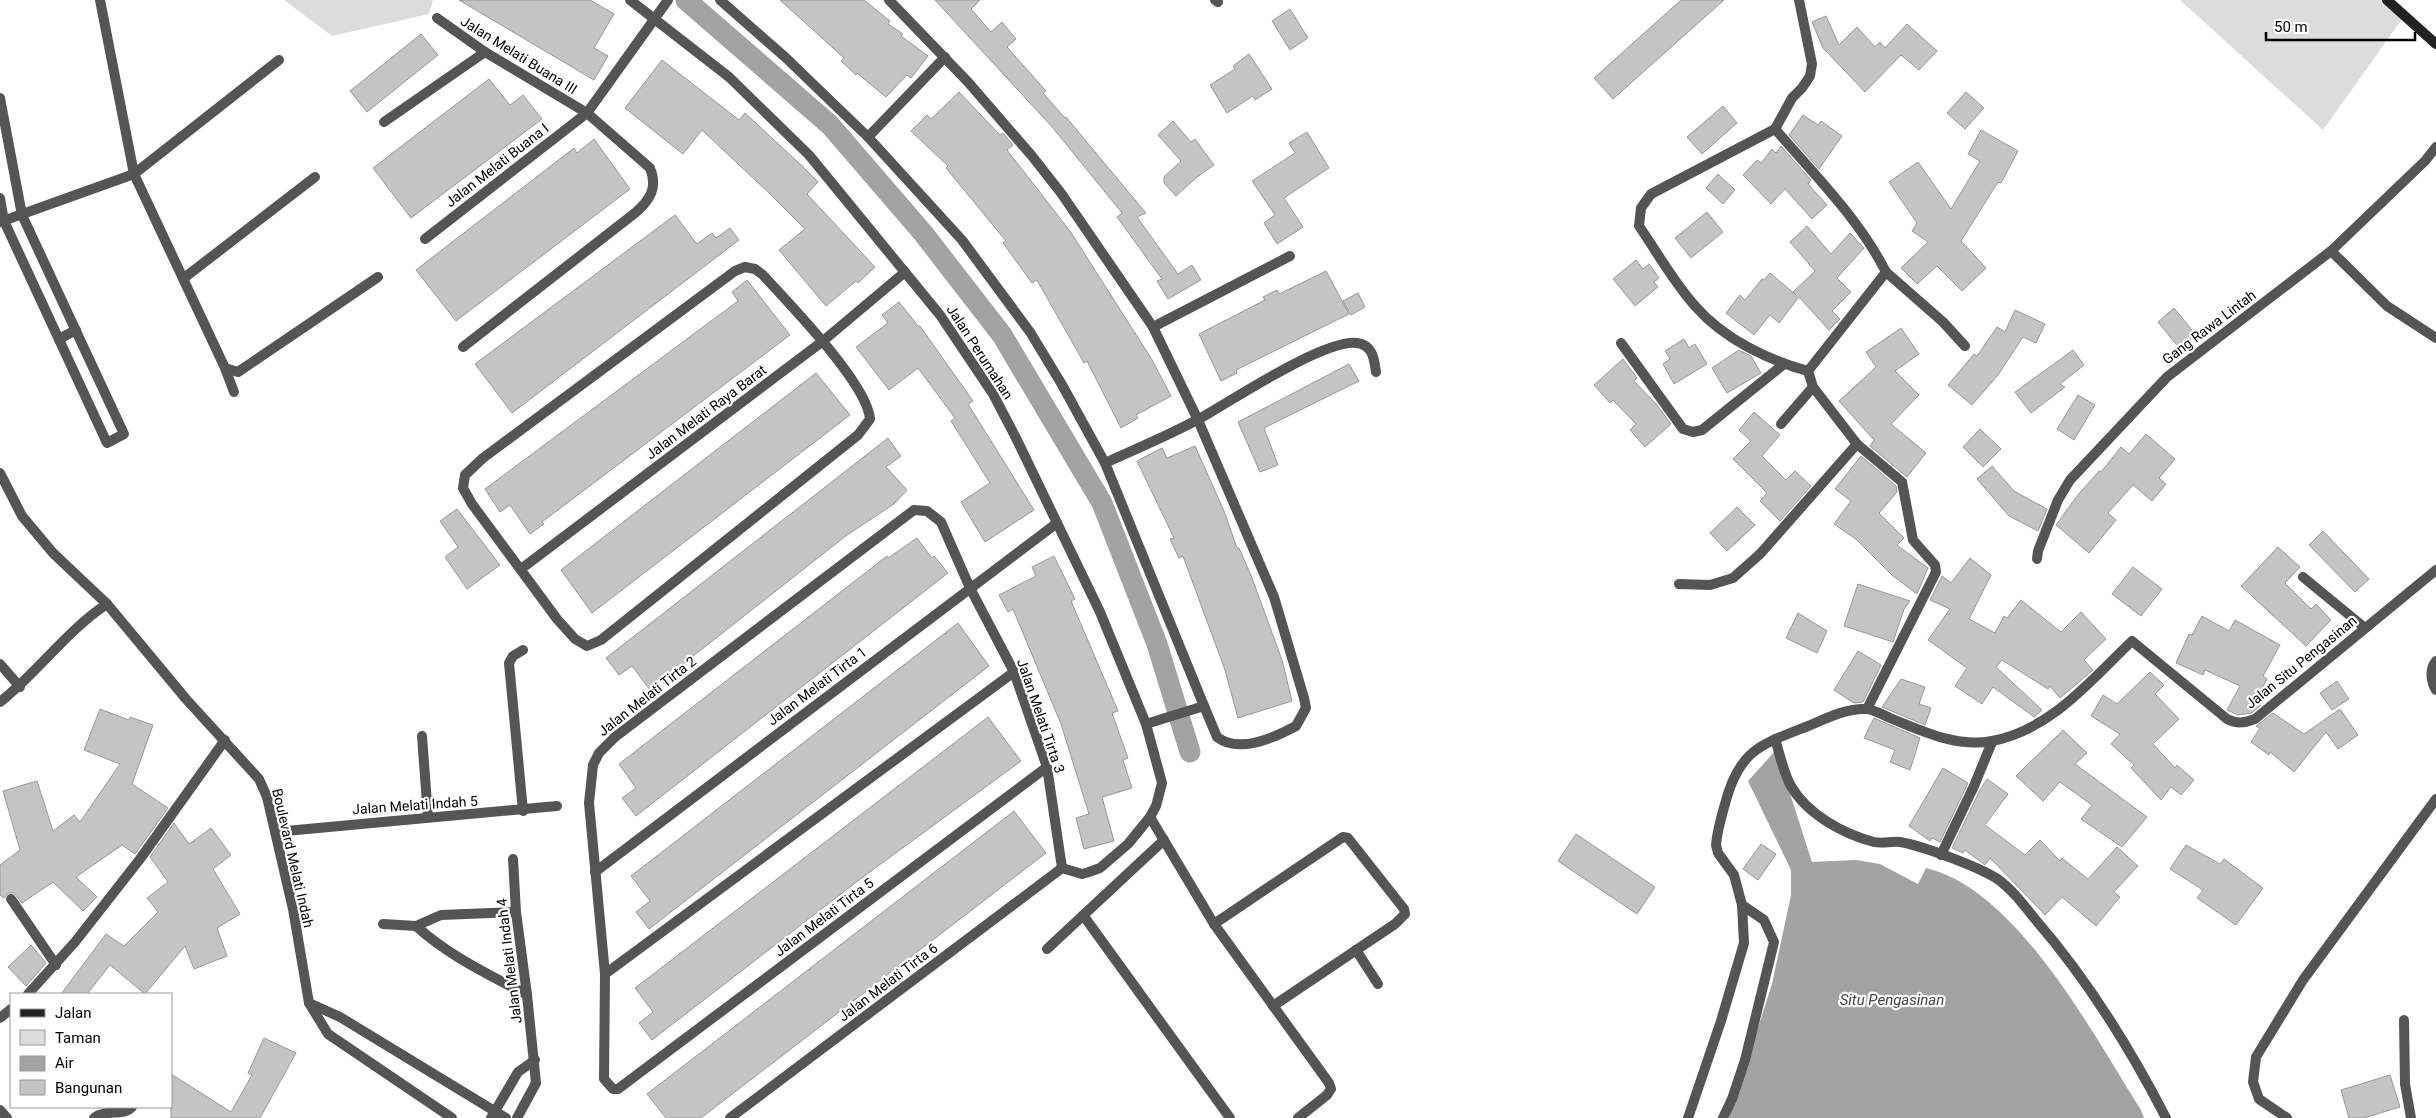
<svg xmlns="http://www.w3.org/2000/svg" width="2436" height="1118" viewBox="0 0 2436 1118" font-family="Roboto,sans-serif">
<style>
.green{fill:#dcdcdc}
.water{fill:#a3a3a3}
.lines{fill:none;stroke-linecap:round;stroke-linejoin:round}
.canal{stroke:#a3a3a3;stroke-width:21}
.building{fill:#c4c4c4;stroke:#999}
.street{stroke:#555;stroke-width:10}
.secondary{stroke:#222;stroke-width:10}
.labels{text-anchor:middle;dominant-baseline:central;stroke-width:4.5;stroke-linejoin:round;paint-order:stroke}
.street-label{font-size:14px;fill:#000;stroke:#fff}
.water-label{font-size:15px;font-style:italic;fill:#444;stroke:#fff}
</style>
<rect width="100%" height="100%" fill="#fff"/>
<!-- green -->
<g class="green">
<path d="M 284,0 L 433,0 L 429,14 L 332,36 Z"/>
<path d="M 2180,0 L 2388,0 L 2405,15 L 2323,130 Z"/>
</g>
<!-- water -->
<path class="water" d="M 1776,750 L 1812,862 L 1856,860 L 1880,864 L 1918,884 L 1926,868 C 2017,889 2094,1036 2141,1110 L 2144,1118 L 1729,1118 L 1772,984 L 1791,895 L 1791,870 L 1748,781 Z"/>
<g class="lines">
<!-- canal -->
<path class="canal" d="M 686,0 L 830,125 L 923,233 L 1002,335 L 1102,503 L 1157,644 L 1190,752"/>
</g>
<!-- building -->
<g class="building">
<path d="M 459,0 L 590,0 L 614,14 L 594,48 L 608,56 L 594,80 Z"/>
<path d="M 780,0 L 864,0 L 890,21 L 888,24 L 903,34 L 901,36 L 928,56 L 911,78 L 907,75 L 886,97 L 857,73 L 856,75 L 841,61 L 844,58 Z"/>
<path d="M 935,0 L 980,0 L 971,9 L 991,32 L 1002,22 L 1016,39 L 1007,47 L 1046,91 L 1043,93 L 1065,118 L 1066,117 L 1146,213 L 1137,217 L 1178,274 L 1192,265 L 1201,280 L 1168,299 L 1157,281 L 1162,279 L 1117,217 L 1122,213 L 1053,128 Z"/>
<path d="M 1681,0 L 1724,0 L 1613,99 L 1594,78 Z"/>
<path d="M 1290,9 L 1308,38 L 1290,50 L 1272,21 Z"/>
<path d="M 1826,16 L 1839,45 L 1857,27 L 1875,47 L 1880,42 L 1885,48 L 1907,24 L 1937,51 L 1919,70 L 1901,55 L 1865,92 L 1823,48 L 1812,22 Z"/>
<path d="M 421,34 L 438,55 L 367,112 L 350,91 Z"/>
<path d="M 1249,54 L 1272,89 L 1255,100 L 1253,96 L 1227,113 L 1210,85 L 1235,69 L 1233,66 Z"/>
<path d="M 662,60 L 739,120 L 745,113 L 801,165 L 818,182 L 807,194 L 875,267 L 858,283 L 856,281 L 826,306 L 779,250 L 805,229 L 771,195 L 702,130 L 683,154 L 625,108 Z"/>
<path d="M 489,79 L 510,105 L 523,95 L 542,119 L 411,218 L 373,168 Z"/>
<path d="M 959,92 L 1000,135 L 1003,133 L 1013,145 L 1007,150 L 1070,231 L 1151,358 L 1171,396 L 1136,415 L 1138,418 L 1121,428 L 1087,361 L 1084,363 L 1037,280 L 1032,283 L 1003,243 L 1006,241 L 946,168 L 948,166 L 911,131 L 927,115 L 931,119 Z"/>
<path d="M 1966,92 L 1984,108 L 1965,129 L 1947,113 Z"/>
<path d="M 1723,106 L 1737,123 L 1702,154 L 1687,137 Z"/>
<path d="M 1803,115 L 1818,125 L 1821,121 L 1842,136 L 1819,169 L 1789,135 Z"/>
<path d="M 1173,121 L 1191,142 L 1195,139 L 1214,165 L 1197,177 L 1176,196 L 1164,183 L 1164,177 L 1181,161 L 1158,135 Z"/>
<path d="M 1981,130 L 2018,151 L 2001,183 L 1998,182 L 1961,241 L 1986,268 L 1962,291 L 1937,266 L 1917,284 L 1901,268 L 1928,242 L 1912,231 L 1917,223 L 1889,182 L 1918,162 L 1951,209 L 1980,161 L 1968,154 Z"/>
<path d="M 1307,132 L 1329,168 L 1284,198 L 1303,227 L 1277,244 L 1264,223 L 1275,215 L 1252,181 L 1295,153 L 1289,143 Z"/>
<path d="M 594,139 L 630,189 L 456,321 L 416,270 L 574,148 L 577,153 Z"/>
<path d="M 1781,146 L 1811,180 L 1808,184 L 1827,205 L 1812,219 L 1785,189 L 1771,204 L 1743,175 L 1757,160 L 1761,163 L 1772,149 L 1776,153 Z"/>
<path d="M 1718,174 L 1735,190 L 1723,204 L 1706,188 Z"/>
<path d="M 1707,212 L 1723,232 L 1691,258 L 1675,238 Z"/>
<path d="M 675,215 L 697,244 L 712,233 L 716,238 L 730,228 L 739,240 L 512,413 L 475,364 Z"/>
<path d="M 1807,226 L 1831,254 L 1850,233 L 1864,248 L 1837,278 L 1851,292 L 1832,311 L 1840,319 L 1829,330 L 1799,297 L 1779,323 L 1770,315 L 1754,335 L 1726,313 L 1740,295 L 1745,300 L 1762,279 L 1764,280 L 1770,273 L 1796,295 L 1793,292 L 1815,271 L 1790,242 Z"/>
<path d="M 1636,260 L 1643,269 L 1649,264 L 1659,278 L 1654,282 L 1658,287 L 1635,306 L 1613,279 Z"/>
<path d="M 1326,271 L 1349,314 L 1236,370 L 1237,373 L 1221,381 L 1199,334 L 1265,300 L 1263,297 L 1277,290 L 1279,294 Z"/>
<path d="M 747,280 L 790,335 L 542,522 L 544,524 L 530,534 L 510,505 L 500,512 L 485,489 L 738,301 L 732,292 Z"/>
<path d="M 1358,293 L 1365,307 L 1351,315 L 1343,301 Z"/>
<path d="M 899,302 L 919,327 L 920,326 L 973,401 L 968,404 L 1034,510 L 985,542 L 961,502 L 990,483 L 951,421 L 955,418 L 918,368 L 889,390 L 856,347 L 888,323 L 882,315 Z"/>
<path d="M 2174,308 L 2196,335 L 2180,349 L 2158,322 Z"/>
<path d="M 2015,310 L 2045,324 L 2036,343 L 2023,337 L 1998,375 L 1972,405 L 1948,385 L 1974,354 L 1977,356 L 1997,327 L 2005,332 Z"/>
<path d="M 1901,328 L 1919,354 L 1895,371 L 1919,395 L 1891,424 L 1926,453 L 1907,477 L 1870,446 L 1874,440 L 1839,401 L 1876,367 L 1866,352 Z"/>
<path d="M 1684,339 L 1689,348 L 1695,344 L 1707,364 L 1674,384 L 1663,364 L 1670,359 L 1665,351 Z"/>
<path d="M 1739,350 L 1751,356 L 1761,373 L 1727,393 L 1712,368 Z"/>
<path d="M 2073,350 L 2084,365 L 2060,384 L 2065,387 L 2031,413 L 2015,392 Z"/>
<path d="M 1623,359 L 1637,378 L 1634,381 L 1657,405 L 1671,424 L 1645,447 L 1630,430 L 1636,424 L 1613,400 L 1610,403 L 1594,385 Z"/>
<path d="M 1349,364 L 1359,381 L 1264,428 L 1278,465 L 1260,472 L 1238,422 Z"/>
<path d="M 816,373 L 850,415 L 592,613 L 561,570 Z"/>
<path d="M 2078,395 L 2095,405 L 2074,440 L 2057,429 Z"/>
<path d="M 1754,412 L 1780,435 L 1762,456 L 1786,480 L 1795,471 L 1811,486 L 1780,521 L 1760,501 L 1767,493 L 1733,459 L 1751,441 L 1739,430 Z"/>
<path d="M 1980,429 L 2001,449 L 1983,467 L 1963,447 Z"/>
<path d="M 2146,434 L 2175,459 L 2159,478 L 2166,484 L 2152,501 L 2133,485 L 2108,513 L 2116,520 L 2089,553 L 2056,525 L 2077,496 L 2099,471 L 2101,472 L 2121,447 L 2129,454 Z"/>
<path d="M 888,438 L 901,456 L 886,467 L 907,490 L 894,504 L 847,535 L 650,690 L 632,666 L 619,675 L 606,658 Z"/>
<path d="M 1195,446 L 1224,511 L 1237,548 L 1239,548 L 1252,578 L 1282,660 L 1292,701 L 1238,718 L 1225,670 L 1183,556 L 1179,558 L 1170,539 L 1174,538 L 1137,461 L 1162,448 L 1167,458 Z"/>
<path d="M 1861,456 L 1896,486 L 1897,492 L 1879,513 L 1904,538 L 1897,545 L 1928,568 L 1917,594 L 1893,576 L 1857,540 L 1834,524 L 1851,501 L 1835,489 Z"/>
<path d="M 1992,466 L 2014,491 L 2047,509 L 2038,531 L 2009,516 L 1977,479 Z"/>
<path d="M 1737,507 L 1755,525 L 1727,551 L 1710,533 Z"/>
<path d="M 457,509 L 500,565 L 467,589 L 445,557 L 458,547 L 440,521 Z"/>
<path d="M 2323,531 L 2369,579 L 2355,592 L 2309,545 Z"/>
<path d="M 917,538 L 932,558 L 934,556 L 948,573 L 636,816 L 622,798 L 636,788 L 619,764 L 887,556 L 888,558 Z"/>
<path d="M 2278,547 L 2300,567 L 2285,583 L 2311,609 L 2316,604 L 2331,620 L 2306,646 L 2241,586 Z"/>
<path d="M 1054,556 L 1075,599 L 1071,601 L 1118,711 L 1112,713 L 1128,758 L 1123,760 L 1132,788 L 1102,797 L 1114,841 L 1084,849 L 1076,818 L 1089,814 L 1061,724 L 1013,609 L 1008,612 L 999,595 L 1036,576 L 1032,567 Z"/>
<path d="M 1970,558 L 1991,575 L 1969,619 L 1995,633 L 2004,616 L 2007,618 L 2021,600 L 2061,632 L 2081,612 L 2106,639 L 2084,660 L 2093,670 L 2060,698 L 2050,686 L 2048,689 L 2002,660 L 1996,667 L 2042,710 L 2034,717 L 1993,687 L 1982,704 L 1955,686 L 1967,668 L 1928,640 L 1950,609 L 1930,600 L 1942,576 L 1951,583 Z"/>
<path d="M 2133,567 L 2162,589 L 2141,616 L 2112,594 Z"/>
<path d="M 1858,584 L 1910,601 L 1904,609 L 1893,642 L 1844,626 Z"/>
<path d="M 1798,613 L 1827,631 L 1817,653 L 1786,638 Z"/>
<path d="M 2202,616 L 2229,631 L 2235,620 L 2280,645 L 2263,676 L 2267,679 L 2255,701 L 2261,705 L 2252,713 L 2238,715 L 2227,710 L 2240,686 L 2205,670 L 2203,675 L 2176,663 L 2189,634 L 2192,635 Z"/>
<path d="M 958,623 L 989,666 L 649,929 L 636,912 L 650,901 L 631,876 Z"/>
<path d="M 1858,651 L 1881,665 L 1863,702 L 1854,703 L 1834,690 Z"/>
<path d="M 2150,672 L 2164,685 L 2155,694 L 2179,719 L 2153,744 L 2175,768 L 2177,765 L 2194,780 L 2181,795 L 2171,787 L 2161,800 L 2131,768 L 2134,765 L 2111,744 L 2120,734 L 2091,716 L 2103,695 L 2117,704 Z"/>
<path d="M 1901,679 L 1925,687 L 1919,704 L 1931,708 L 1925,725 L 1882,707 Z"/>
<path d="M 2337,681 L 2349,699 L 2332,710 L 2320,693 Z"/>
<path d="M 100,709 L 129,720 L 130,717 L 153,725 L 132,784 L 168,808 L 135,854 L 122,845 L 76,877 L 97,897 L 83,911 L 53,882 L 22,903 L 14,893 L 8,893 L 4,898 L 0,895 L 0,865 L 20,850 L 3,791 L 37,781 L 53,831 L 74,815 L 80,822 L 120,764 L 84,750 Z"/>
<path d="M 2340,709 L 2358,735 L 2338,749 L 2326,732 L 2294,772 L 2270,752 L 2269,755 L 2251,742 L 2260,728 L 2256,726 L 2273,713 L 2304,734 Z"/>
<path d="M 988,717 L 1021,761 L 859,880 L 652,1040 L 639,1023 L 653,1012 L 635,988 Z"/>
<path d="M 1874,718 L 1920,738 L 1910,770 L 1890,762 L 1895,750 L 1864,738 Z"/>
<path d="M 2063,730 L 2087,753 L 2075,764 L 2147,817 L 2122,847 L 2081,819 L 2092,805 L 2060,782 L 2043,801 L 2016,776 Z"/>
<path d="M 1943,768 L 1968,783 L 1940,842 L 1932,838 L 1930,841 L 1909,826 Z"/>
<path d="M 1987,779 L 2008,794 L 1985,825 L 2025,855 L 2040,840 L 2060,861 L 2062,858 L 2088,879 L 2117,847 L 2138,866 L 2114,892 L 2120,897 L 2096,926 L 2062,897 L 2045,915 L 1990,858 L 1985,865 L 1965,850 L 1963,853 L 1952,848 L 1981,788 Z"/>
<path d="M 1014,811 L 1046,853 L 701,1118 L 666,1118 L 647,1094 Z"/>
<path d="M 174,823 L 189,844 L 211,828 L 231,855 L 213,869 L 240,914 L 217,928 L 227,956 L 194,969 L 185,946 L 145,994 L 110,965 L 87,994 L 61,994 L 106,934 L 124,946 L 158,912 L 147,898 L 168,882 L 150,857 Z"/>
<path d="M 1576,834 L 1655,887 L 1637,914 L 1558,861 Z"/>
<path d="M 1761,844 L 1776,854 L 1758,880 L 1743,869 Z"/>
<path d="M 2186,845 L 2220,864 L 2224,859 L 2263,888 L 2236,925 L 2197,898 L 2203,890 L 2170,869 Z"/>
<path d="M 31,945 L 46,963 L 26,986 L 8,967 Z"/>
<path d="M 264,1038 L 296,1053 L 260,1118 L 171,1118 L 171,1074 L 231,1112 L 252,1075 L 248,1073 Z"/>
<path d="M 2390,1075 L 2400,1107 L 2364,1118 L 2349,1118 L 2341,1090 Z"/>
</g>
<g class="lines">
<!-- street -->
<g class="street">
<path d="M 100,0 L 134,174 L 225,368 L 238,372 L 378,277"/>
<path d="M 630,0 L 729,77 L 809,155 L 940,315 L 993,394 L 1016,438 L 1100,612 L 1146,724 L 1162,783 L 1156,806 L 1150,817 L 1128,844 L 1100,868 L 1089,872 L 1082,874 L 1062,868"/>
<path d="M 720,0 L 785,57 L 868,137 L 962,240 L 1030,332 L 1061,383 L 1105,463 L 1204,706"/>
<path d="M 889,0 L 968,82 L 1032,156 L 1061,193 L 1153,327 L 1198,420 L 1274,597 L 1304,698 L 1306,708 L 1296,726 C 1274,738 1239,754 1217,737 L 1204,706 L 1146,724"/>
<path d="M 1215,0 L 1218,2"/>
<path d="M 1799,0 L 1812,64 L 1810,76 L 1802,88 L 1792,98 L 1775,129 C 1814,174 1859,219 1886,272 L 1808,371 L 1813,387 L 1857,444 L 1902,482 L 1913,540 L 1935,565 L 1936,572 L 1867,709"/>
<path d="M 437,18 L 485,52 L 587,113 L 650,168 C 658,188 650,200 635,213 L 463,347"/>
<path d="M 0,98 L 22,215 L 124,434 L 107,443 L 4,221 L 0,198"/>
<path d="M 384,122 L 485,52"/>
<path d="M 1775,129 L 1651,194 L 1641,208 L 1639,226 C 1657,252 1674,283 1696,307 C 1724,339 1768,360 1808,371"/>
<path d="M 868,137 L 945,57"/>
<path d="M 0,222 L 134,174 L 279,60"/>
<path d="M 425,239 L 587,113 L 668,0"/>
<path d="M 2331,251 L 2387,306 L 2436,338"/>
<path d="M 745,267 L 755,269 L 763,275 C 789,304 867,383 870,419 L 858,435 L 601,640 L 587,646 L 575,639 L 557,619 L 472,504 L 463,488 L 465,475 L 483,458 L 735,271 Z"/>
<path d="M 1886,272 L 1943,322 L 1965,346"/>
<path d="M 184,278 L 315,177"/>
<path d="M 1153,327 L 1290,256"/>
<path d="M 59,339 L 76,330"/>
<path d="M 1621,343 L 1683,429 L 1693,432 L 1702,430 L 1784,364"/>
<path d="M 225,368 L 234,392"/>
<path d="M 1781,424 L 1813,387"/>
<path d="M 1105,463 C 1136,449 1169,435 1199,419 C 1231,401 1324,339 1357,343 C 1373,345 1374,359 1376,372"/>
<path d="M 0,473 L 22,516 L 53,553 L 107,604 L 186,699 L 259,779 L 267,797 L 293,909 L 309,1003 L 328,1034 L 452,1118"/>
<path d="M 2037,559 L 2038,551 L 2058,500 L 2070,480 L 2167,377 L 2331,251 L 2425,161 L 2436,147"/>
<path d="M 521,569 L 823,341 L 905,272"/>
<path d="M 2303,577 L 2365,628"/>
<path d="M 1679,584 L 1710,585 L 1733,578 L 1760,554 L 1857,444"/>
<path d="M 2436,661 C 2429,669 2431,682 2436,690"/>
<path d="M 0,664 L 20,687"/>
<path d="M 0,702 C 38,672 66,631 107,604"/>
<path d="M 422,736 L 428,817"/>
<path d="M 1775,739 C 1780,754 1783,772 1791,786 C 1807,814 1843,834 1874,842 C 1882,844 1892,841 1900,842 C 1923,846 1976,866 1996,878 C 2011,888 2024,905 2035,919 C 2087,979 2130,1048 2166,1118"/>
<path d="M 1047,767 L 618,1089 L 613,1089 L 604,1079 L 605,974 L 589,803 L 593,765 L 599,753 L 615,737 L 914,510 L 927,511 L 941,522 L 970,588 L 1014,672 L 1047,767 L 1062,868"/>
<path d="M 523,811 L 509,663 L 513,656 L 523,650"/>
<path d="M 1150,817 L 1214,924 L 1329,1083 L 1331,1089 L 1327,1095 L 1298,1118"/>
<path d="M 275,832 L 557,806"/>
<path d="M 1941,855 L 1974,786 L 1992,742"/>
<path d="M 513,859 L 516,912 L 527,995 L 536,1083 L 517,1118"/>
<path d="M 595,872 L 1057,523"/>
<path d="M 11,899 L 56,965"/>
<path d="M 1083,915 L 1230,1118"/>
<path d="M 383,924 L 416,926 L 441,915 L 516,912"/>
<path d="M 1214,924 L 1343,837 L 1348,838 L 1404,909 L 1405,914 L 1395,924 L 1273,1006"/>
<path d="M 416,926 C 449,956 488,974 527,995"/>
<path d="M 1047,949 L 1164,840"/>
<path d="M 1356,950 L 1378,984"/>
<path d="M 605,974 L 1014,672"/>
<path d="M 28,994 L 75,942 L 140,859 L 225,740"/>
<path d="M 309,1003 L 340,1017 L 506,1118"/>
<path d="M 0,1018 L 11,1009"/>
<path d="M 2404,1020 L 2405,1084 L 2411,1118"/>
<path d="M 0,1110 L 7,1118"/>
<path d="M 94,1118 C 108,1108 122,1117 132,1107"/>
<path d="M 491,1118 L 518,1072 L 535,1060"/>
<path d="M 730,1118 L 1062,868"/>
<path d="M 1688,1118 L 1721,1021 L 1744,943 L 1742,905 L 1734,875 L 1718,853 L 1716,845 C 1717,831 1721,818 1725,804 C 1739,750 1760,745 1808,726 C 1825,719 1846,708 1866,709 C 1873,709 1883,715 1890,718 C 1922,731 1957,748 1992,741 C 2051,730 2091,680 2132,641 L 2227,719 C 2237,724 2244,723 2255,719 L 2436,570"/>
<path d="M 1723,1118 L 1732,1099 L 1745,1060 L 1774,942 L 1764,920 L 1742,905"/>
<path d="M 2287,1118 L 2259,1099 L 2253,1082 L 2256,1057 L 2303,980 L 2436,799"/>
</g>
<!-- secondary -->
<path class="secondary" d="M 2387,0 L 2436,44"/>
</g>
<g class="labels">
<!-- street labels -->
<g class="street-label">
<text transform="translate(519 55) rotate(32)">Jalan Melati Buana III</text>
<text transform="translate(497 165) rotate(-38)">Jalan Melati Buana I</text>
<text transform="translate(2209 327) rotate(-37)">Gang Rawa Lintah</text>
<text transform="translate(980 352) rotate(57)">Jalan Perumahan</text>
<text transform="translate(706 412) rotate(-37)">Jalan Melati Raya Barat</text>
<text transform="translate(2301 662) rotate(-39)">Jalan Situ Pengasinan</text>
<text transform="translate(817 686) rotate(-37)">Jalan Melati Tirta 1</text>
<text transform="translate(647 696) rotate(-38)">Jalan Melati Tirta 2</text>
<text transform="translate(1041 716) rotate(71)">Jalan Melati Tirta 3</text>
<text transform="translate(415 805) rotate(-4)">Jalan Melati Indah 5</text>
<text transform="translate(293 858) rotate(77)">Boulevard Melati Indah</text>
<text transform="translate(824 917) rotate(-37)">Jalan Melati Tirta 5</text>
<text transform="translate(509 961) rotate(-97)">Jalan Melati Indah 4</text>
<text transform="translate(888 982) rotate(-37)">Jalan Melati Tirta 6</text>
</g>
<!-- water labels -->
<g class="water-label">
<text x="1892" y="1000">Situ Pengasinan</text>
</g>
</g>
<!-- legend -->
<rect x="10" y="993" width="162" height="115" fill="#ffffff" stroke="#999999"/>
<rect x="20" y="1009" width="25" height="8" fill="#222222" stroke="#999999"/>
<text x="55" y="1018" font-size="15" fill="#000000">Jalan</text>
<rect x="20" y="1030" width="25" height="15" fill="#dcdcdc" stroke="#999999"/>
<text x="55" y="1043" font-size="15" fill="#000000">Taman</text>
<rect x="20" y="1056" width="25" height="15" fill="#a3a3a3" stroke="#999999"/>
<text x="55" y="1068" font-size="15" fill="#000000">Air</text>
<rect x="20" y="1080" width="25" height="15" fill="#c4c4c4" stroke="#999999"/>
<text x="55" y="1093" font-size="15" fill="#000000">Bangunan</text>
<!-- scale -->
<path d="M2266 32v8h149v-8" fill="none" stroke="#000000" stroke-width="2.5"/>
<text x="2274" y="32" font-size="15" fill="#000000" stroke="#ffffff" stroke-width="4" paint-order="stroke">50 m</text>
</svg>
